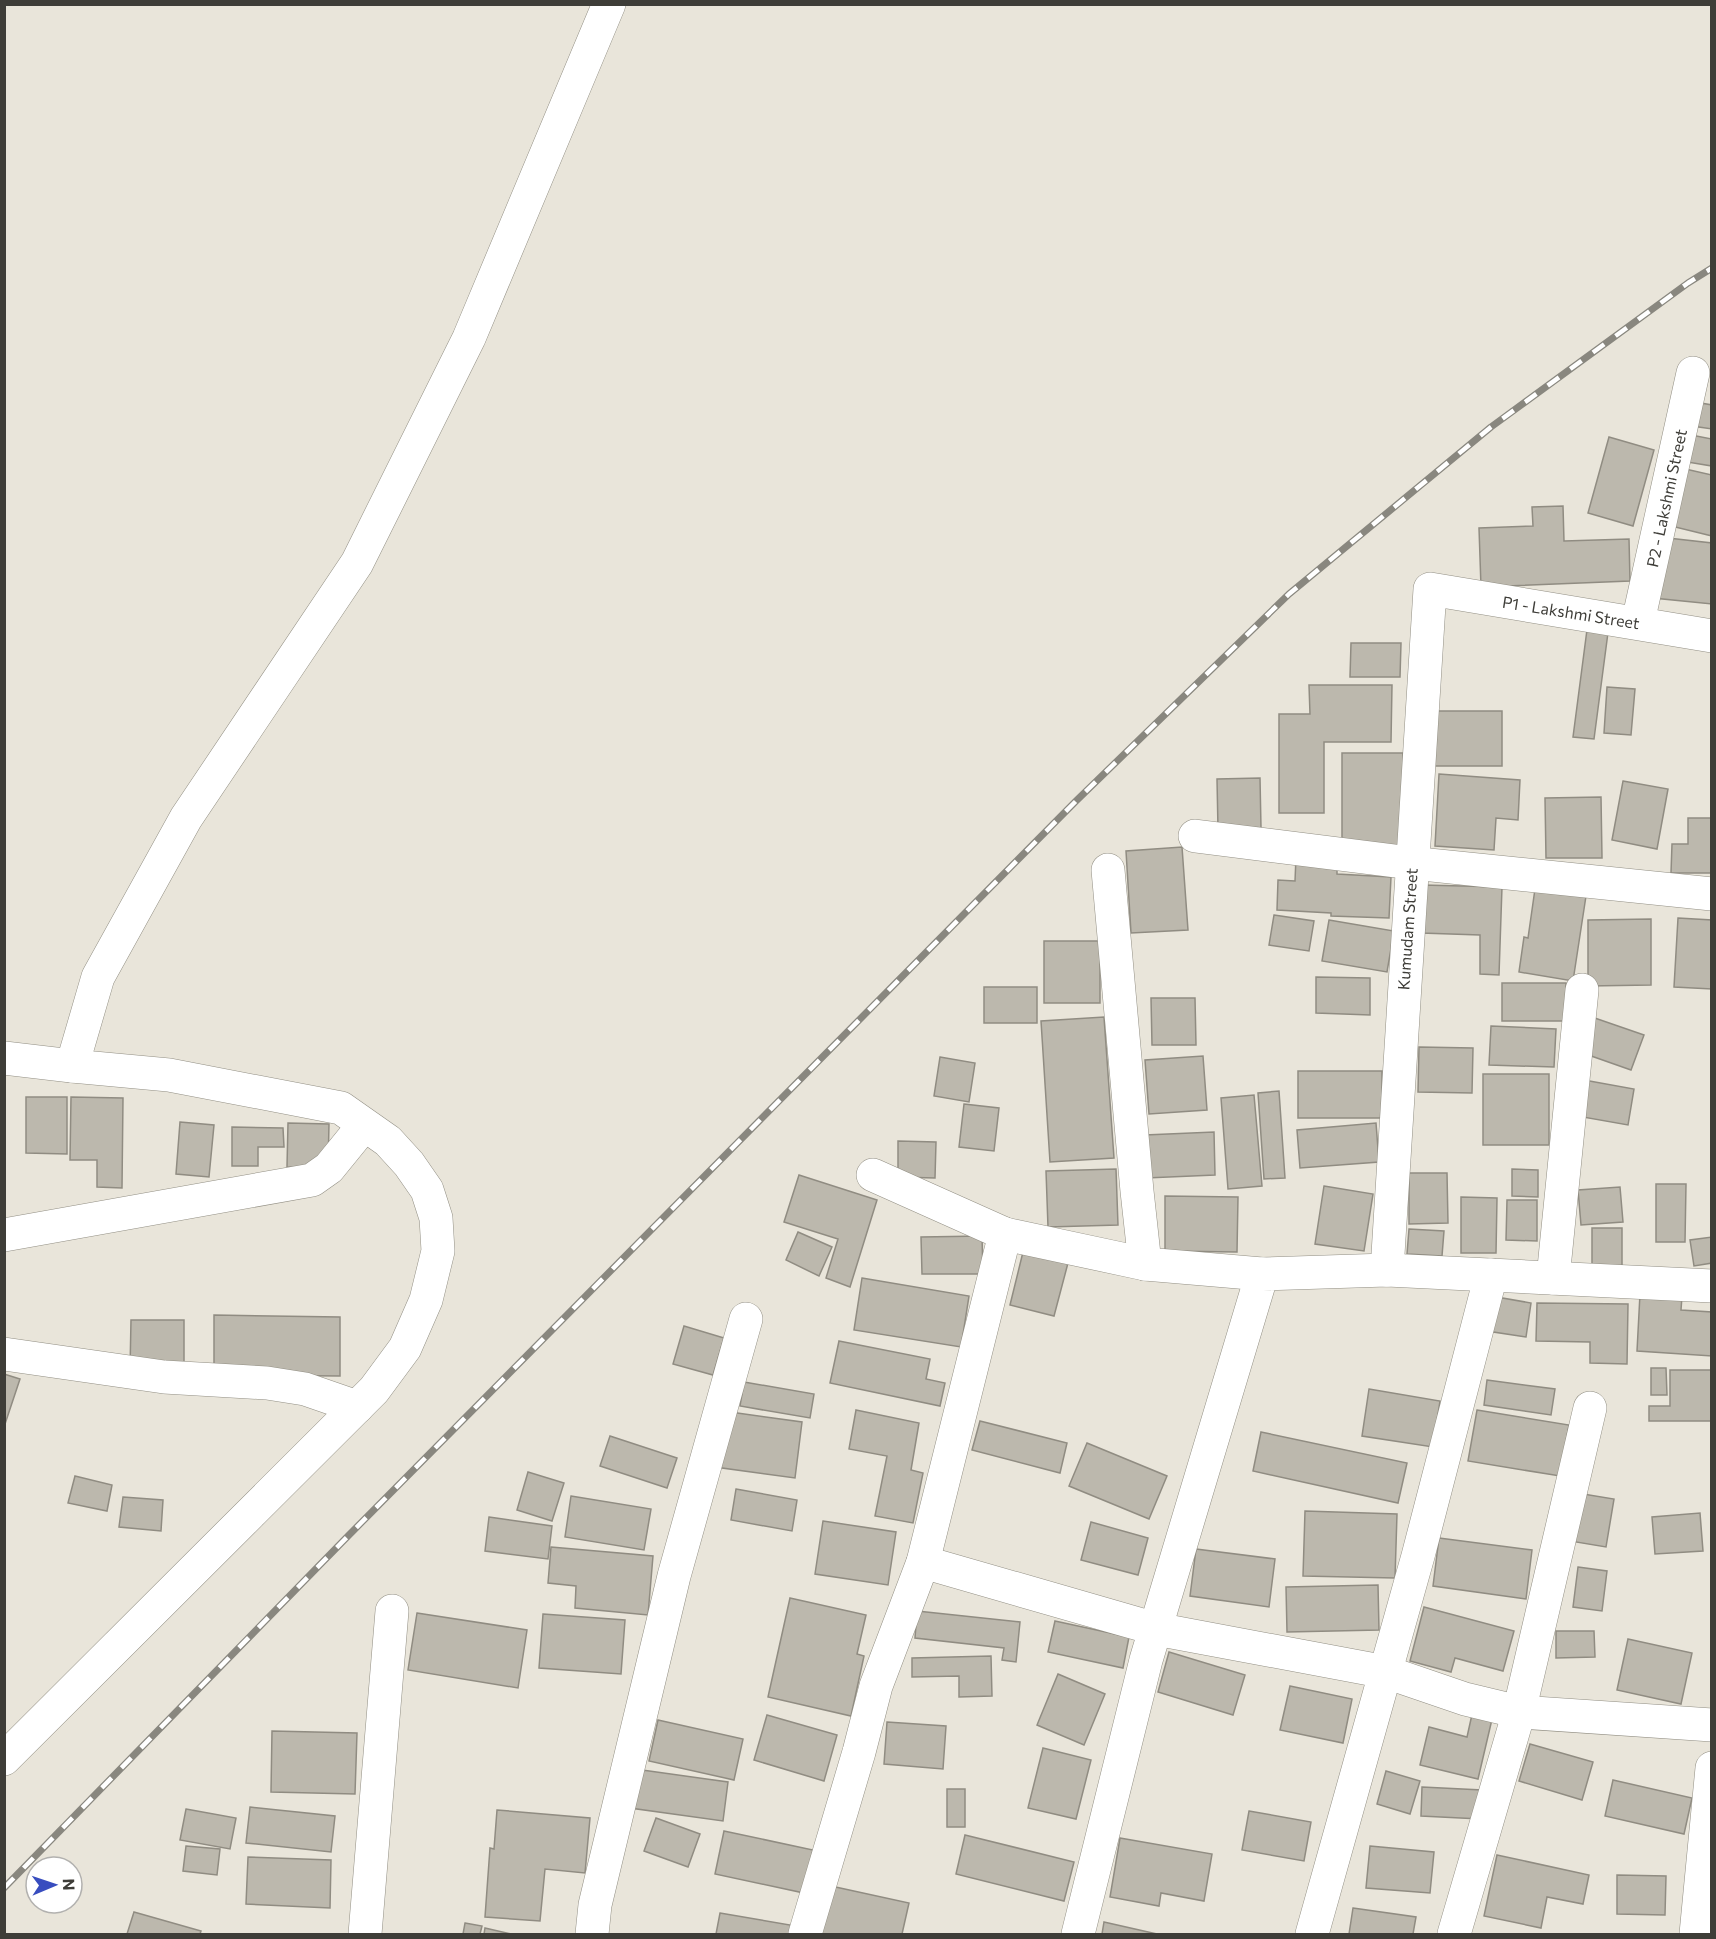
<svg xmlns="http://www.w3.org/2000/svg" width="1716" height="1939" viewBox="0 0 1716 1939" font-family="Commissioner,sans-serif">
<style>
.building{fill:#bcb8ad;stroke:#908c82;stroke-width:1.5}
.lines{fill:none;stroke-linecap:round;stroke-linejoin:round}
.minor-casing{stroke:#928f84;stroke-width:34}
.minor{stroke:#fff;stroke-width:33}
.rail-casing{stroke:#89877f;stroke-width:7}
.rail{stroke:#fff;stroke-width:4.5;stroke-dasharray:14;stroke-linecap:butt}
.labels{text-anchor:middle;dominant-baseline:central;stroke-width:5;stroke-linejoin:round;paint-order:stroke}
.street-label{font-size:16px;fill:#3e3d38;stroke:#fff}
</style>
<rect width="100%" height="100%" fill="#e9e5da"/>
<!-- building -->
<g class="building">
<path d="M 1695,402 L 1712,405 L 1712,429 L 1692,426 Z"/>
<path d="M 1686,434 L 1712,439 L 1712,466 L 1681,461 Z"/>
<path d="M 1609,437 L 1654,450 L 1633,526 L 1588,513 Z"/>
<path d="M 1681,468 L 1712,475 L 1712,536 L 1667,525 Z"/>
<path d="M 1563,506 L 1564,541 L 1629,539 L 1630,581 L 1481,587 L 1479,528 L 1533,526 L 1532,507 Z"/>
<path d="M 1659,537 L 1712,543 L 1712,604 L 1653,598 Z"/>
<path d="M 1588,622 L 1609,625 L 1594,739 L 1573,737 Z"/>
<path d="M 1351,643 L 1401,643 L 1400,677 L 1350,677 Z"/>
<path d="M 1309,685 L 1392,685 L 1391,742 L 1324,742 L 1324,813 L 1279,813 L 1279,714 L 1310,714 Z"/>
<path d="M 1607,687 L 1635,689 L 1631,735 L 1604,733 Z"/>
<rect x="1434" y="711" width="68" height="55"/>
<path d="M 1342,753 L 1403,753 L 1404,845 L 1342,845 Z"/>
<path d="M 1439,774 L 1520,780 L 1518,820 L 1496,818 L 1494,850 L 1435,846 Z"/>
<path d="M 1260,778 L 1261,828 L 1218,829 L 1217,779 Z"/>
<path d="M 1623,781 L 1668,789 L 1657,849 L 1612,840 Z"/>
<path d="M 1601,797 L 1602,858 L 1546,858 L 1545,798 Z"/>
<path d="M 1688,818 L 1712,818 L 1712,873 L 1671,873 L 1672,844 L 1688,844 Z"/>
<path d="M 1182,847 L 1188,930 L 1131,933 L 1126,851 Z"/>
<path d="M 1296,857 L 1337,859 L 1337,874 L 1391,877 L 1389,918 L 1331,916 L 1331,913 L 1277,910 L 1278,880 L 1295,881 Z"/>
<path d="M 1422,885 L 1502,887 L 1499,975 L 1480,974 L 1480,935 L 1421,933 Z"/>
<path d="M 1535,889 L 1586,896 L 1573,981 L 1519,972 L 1524,937 L 1528,938 Z"/>
<path d="M 1274,915 L 1314,921 L 1309,951 L 1269,945 Z"/>
<path d="M 1678,918 L 1712,920 L 1712,989 L 1674,987 Z"/>
<path d="M 1651,919 L 1651,985 L 1588,986 L 1588,920 Z"/>
<path d="M 1329,920 L 1394,931 L 1387,972 L 1322,961 Z"/>
<rect x="1044" y="941" width="56" height="62"/>
<path d="M 1316,977 L 1370,978 L 1370,1015 L 1316,1013 Z"/>
<rect x="1502" y="983" width="64" height="38"/>
<rect x="984" y="987" width="53" height="36"/>
<path d="M 1151,998 L 1195,998 L 1196,1045 L 1152,1045 Z"/>
<path d="M 1589,1016 L 1644,1035 L 1631,1070 L 1577,1051 Z"/>
<path d="M 1104,1017 L 1114,1158 L 1050,1162 L 1041,1021 Z"/>
<path d="M 1491,1026 L 1556,1029 L 1554,1067 L 1489,1065 Z"/>
<path d="M 1419,1047 L 1473,1048 L 1472,1093 L 1418,1092 Z"/>
<path d="M 1203,1056 L 1207,1110 L 1149,1114 L 1145,1060 Z"/>
<path d="M 940,1057 L 975,1063 L 969,1102 L 934,1096 Z"/>
<rect x="1298" y="1071" width="84" height="47"/>
<rect x="1483" y="1074" width="66" height="71"/>
<path d="M 1584,1080 L 1634,1089 L 1628,1125 L 1577,1116 Z"/>
<path d="M 1279,1091 L 1285,1178 L 1264,1179 L 1258,1093 Z"/>
<path d="M 1254,1095 L 1262,1186 L 1228,1189 L 1221,1098 Z"/>
<path d="M 26,1097 L 67,1097 L 67,1154 L 26,1153 Z"/>
<path d="M 71,1097 L 123,1098 L 122,1188 L 97,1187 L 97,1160 L 70,1160 Z"/>
<path d="M 964,1104 L 999,1108 L 994,1151 L 959,1147 Z"/>
<path d="M 180,1122 L 214,1125 L 209,1177 L 176,1174 Z"/>
<path d="M 288,1123 L 329,1124 L 328,1168 L 287,1167 Z"/>
<path d="M 1376,1123 L 1379,1162 L 1300,1168 L 1297,1130 Z"/>
<path d="M 232,1127 L 283,1128 L 284,1147 L 258,1147 L 258,1166 L 232,1166 Z"/>
<path d="M 1214,1132 L 1215,1175 L 1146,1178 L 1145,1135 Z"/>
<path d="M 898,1141 L 936,1142 L 935,1178 L 898,1177 Z"/>
<path d="M 1116,1169 L 1118,1225 L 1048,1227 L 1046,1171 Z"/>
<path d="M 1512,1169 L 1538,1170 L 1538,1197 L 1512,1196 Z"/>
<path d="M 1409,1173 L 1447,1173 L 1448,1223 L 1409,1224 Z"/>
<path d="M 799,1175 L 877,1200 L 850,1287 L 826,1278 L 838,1239 L 784,1222 Z"/>
<path d="M 1656,1184 L 1686,1184 L 1685,1242 L 1656,1242 Z"/>
<path d="M 1324,1186 L 1373,1194 L 1364,1251 L 1315,1244 Z"/>
<path d="M 1620,1187 L 1623,1222 L 1581,1225 L 1578,1190 Z"/>
<path d="M 1165,1196 L 1238,1197 L 1237,1252 L 1165,1251 Z"/>
<path d="M 1461,1197 L 1497,1198 L 1496,1253 L 1461,1253 Z"/>
<path d="M 1507,1200 L 1537,1200 L 1537,1241 L 1506,1240 Z"/>
<rect x="1592" y="1228" width="30" height="50"/>
<path d="M 1409,1229 L 1444,1231 L 1442,1256 L 1407,1254 Z"/>
<path d="M 798,1232 L 832,1247 L 819,1276 L 786,1260 Z"/>
<path d="M 982,1236 L 983,1274 L 922,1274 L 921,1237 Z"/>
<path d="M 1712,1237 L 1712,1263 L 1694,1266 L 1690,1240 Z"/>
<path d="M 1023,1252 L 1068,1263 L 1054,1316 L 1010,1305 Z"/>
<path d="M 862,1278 L 969,1296 L 961,1347 L 854,1330 Z"/>
<path d="M 1640,1294 L 1682,1296 L 1681,1310 L 1712,1312 L 1712,1356 L 1637,1351 Z"/>
<path d="M 1491,1296 L 1531,1303 L 1526,1337 L 1487,1331 Z"/>
<path d="M 1537,1303 L 1628,1304 L 1627,1364 L 1590,1363 L 1590,1342 L 1536,1341 Z"/>
<path d="M 214,1315 L 340,1317 L 340,1376 L 214,1375 Z"/>
<path d="M 131,1320 L 184,1320 L 184,1370 L 130,1370 Z"/>
<path d="M 684,1326 L 724,1338 L 713,1375 L 673,1364 Z"/>
<path d="M 839,1341 L 930,1359 L 926,1379 L 945,1383 L 940,1406 L 830,1383 Z"/>
<path d="M 1651,1368 L 1666,1368 L 1667,1395 L 1651,1395 Z"/>
<path d="M 1670,1370 L 1712,1370 L 1712,1421 L 1649,1421 L 1649,1406 L 1670,1406 Z"/>
<path d="M 4,1374 L 20,1379 L 4,1427 Z"/>
<path d="M 1487,1380 L 1555,1389 L 1551,1415 L 1484,1405 Z"/>
<path d="M 744,1382 L 814,1394 L 810,1418 L 740,1406 Z"/>
<path d="M 1369,1389 L 1440,1401 L 1433,1447 L 1362,1436 Z"/>
<path d="M 856,1410 L 919,1423 L 911,1470 L 923,1473 L 913,1523 L 875,1516 L 887,1456 L 849,1449 Z"/>
<path d="M 1477,1410 L 1569,1425 L 1560,1476 L 1468,1461 Z"/>
<path d="M 723,1411 L 802,1422 L 795,1478 L 715,1467 Z"/>
<path d="M 980,1421 L 1067,1443 L 1060,1473 L 972,1450 Z"/>
<path d="M 1261,1432 L 1407,1463 L 1398,1503 L 1253,1471 Z"/>
<path d="M 610,1436 L 677,1458 L 667,1488 L 600,1466 Z"/>
<path d="M 1087,1443 L 1167,1476 L 1149,1519 L 1069,1486 Z"/>
<path d="M 528,1472 L 564,1483 L 552,1521 L 517,1510 Z"/>
<path d="M 75,1476 L 112,1485 L 107,1511 L 68,1503 Z"/>
<path d="M 736,1489 L 797,1500 L 792,1531 L 731,1520 Z"/>
<path d="M 1577,1493 L 1614,1499 L 1606,1547 L 1570,1541 Z"/>
<path d="M 571,1496 L 651,1509 L 644,1550 L 565,1537 Z"/>
<path d="M 123,1497 L 163,1500 L 161,1531 L 119,1527 Z"/>
<path d="M 1305,1511 L 1397,1514 L 1395,1578 L 1303,1576 Z"/>
<path d="M 1700,1513 L 1703,1551 L 1655,1554 L 1652,1517 Z"/>
<path d="M 489,1517 L 552,1526 L 548,1559 L 485,1551 Z"/>
<path d="M 823,1521 L 896,1532 L 888,1585 L 815,1574 Z"/>
<path d="M 1091,1522 L 1148,1538 L 1138,1575 L 1081,1560 Z"/>
<path d="M 1439,1538 L 1532,1550 L 1526,1599 L 1433,1586 Z"/>
<path d="M 551,1547 L 653,1556 L 648,1615 L 575,1608 L 576,1586 L 548,1583 Z"/>
<path d="M 1196,1549 L 1275,1559 L 1269,1607 L 1190,1596 Z"/>
<path d="M 1578,1567 L 1607,1571 L 1602,1611 L 1573,1607 Z"/>
<path d="M 1378,1585 L 1379,1630 L 1287,1632 L 1286,1587 Z"/>
<path d="M 790,1598 L 866,1615 L 857,1654 L 864,1656 L 851,1716 L 768,1697 Z"/>
<path d="M 1424,1607 L 1514,1631 L 1503,1671 L 1455,1658 L 1451,1672 L 1410,1661 Z"/>
<path d="M 917,1611 L 1020,1622 L 1016,1662 L 1002,1660 L 1004,1648 L 915,1638 Z"/>
<path d="M 417,1613 L 527,1630 L 518,1688 L 408,1670 Z"/>
<path d="M 543,1614 L 625,1620 L 621,1674 L 539,1668 Z"/>
<path d="M 1055,1621 L 1129,1637 L 1123,1668 L 1048,1652 Z"/>
<path d="M 1556,1631 L 1594,1631 L 1595,1657 L 1556,1658 Z"/>
<path d="M 1628,1639 L 1692,1653 L 1681,1704 L 1617,1690 Z"/>
<path d="M 1169,1652 L 1245,1675 L 1233,1715 L 1158,1692 Z"/>
<path d="M 991,1656 L 992,1696 L 959,1697 L 959,1676 L 912,1677 L 912,1658 Z"/>
<path d="M 1058,1674 L 1105,1694 L 1084,1745 L 1037,1725 Z"/>
<path d="M 1290,1686 L 1352,1699 L 1343,1743 L 1280,1730 Z"/>
<path d="M 1473,1710 L 1493,1715 L 1478,1779 L 1420,1765 L 1429,1727 L 1467,1737 Z"/>
<path d="M 767,1715 L 837,1735 L 824,1781 L 754,1760 Z"/>
<path d="M 658,1720 L 743,1739 L 734,1780 L 649,1761 Z"/>
<path d="M 887,1722 L 946,1726 L 943,1769 L 884,1764 Z"/>
<path d="M 272,1731 L 357,1733 L 355,1794 L 271,1792 Z"/>
<path d="M 1530,1744 L 1593,1762 L 1582,1800 L 1519,1781 Z"/>
<path d="M 1043,1748 L 1091,1760 L 1076,1819 L 1028,1808 Z"/>
<path d="M 635,1769 L 728,1782 L 723,1821 L 630,1808 Z"/>
<path d="M 1386,1771 L 1420,1781 L 1410,1814 L 1377,1804 Z"/>
<path d="M 1613,1780 L 1692,1798 L 1684,1834 L 1605,1816 Z"/>
<path d="M 1422,1787 L 1482,1790 L 1480,1819 L 1421,1816 Z"/>
<rect x="947" y="1789" width="18" height="38"/>
<path d="M 250,1807 L 335,1816 L 331,1852 L 246,1843 Z"/>
<path d="M 186,1809 L 236,1818 L 230,1849 L 180,1840 Z"/>
<path d="M 497,1810 L 590,1818 L 585,1873 L 545,1869 L 540,1921 L 485,1917 L 490,1848 L 494,1849 Z"/>
<path d="M 1249,1811 L 1311,1822 L 1304,1861 L 1242,1850 Z"/>
<path d="M 656,1818 L 700,1834 L 688,1867 L 644,1851 Z"/>
<path d="M 724,1831 L 813,1850 L 804,1893 L 715,1874 Z"/>
<path d="M 965,1835 L 1074,1862 L 1064,1901 L 956,1874 Z"/>
<path d="M 1120,1838 L 1212,1854 L 1204,1901 L 1161,1893 L 1159,1906 L 1110,1897 Z"/>
<path d="M 186,1846 L 220,1849 L 217,1875 L 183,1871 Z"/>
<path d="M 1370,1846 L 1434,1852 L 1430,1893 L 1366,1888 Z"/>
<path d="M 1497,1855 L 1589,1875 L 1583,1904 L 1547,1897 L 1541,1928 L 1484,1916 Z"/>
<path d="M 248,1857 L 331,1860 L 330,1908 L 246,1904 Z"/>
<path d="M 1617,1875 L 1666,1876 L 1665,1915 L 1617,1914 Z"/>
<path d="M 831,1886 L 909,1903 L 902,1934 L 821,1934 Z"/>
<path d="M 1353,1908 L 1416,1917 L 1413,1934 L 1349,1934 Z"/>
<path d="M 134,1912 L 201,1931 L 200,1934 L 127,1934 Z"/>
<path d="M 720,1913 L 796,1926 L 794,1934 L 716,1934 Z"/>
<path d="M 1104,1922 L 1157,1934 L 1102,1934 Z"/>
<path d="M 465,1923 L 482,1926 L 480,1934 L 463,1934 Z"/>
<path d="M 485,1928 L 511,1934 L 484,1934 Z"/>
</g>
<g class="lines">
<!-- minor casing -->
<g class="minor-casing">
<g id="minor">
<path d="M 1638,622 L 1693,373"/>
<path d="M 1195,836 L 1411,863 L 1712,894"/>
<path d="M 1108,870 L 1137,1191 L 1145,1264 L 1262,1274"/>
<path d="M 4,1058 L 72,1066"/>
<path d="M 1005,1234 L 1145,1264"/>
<path d="M 4,1235 L 312,1180 L 329,1168 L 364,1125"/>
<path d="M 1387,1270 L 1430,589 L 1712,636"/>
<path d="M 1553,1278 L 1582,990"/>
<path d="M 4,1354 L 164,1377 L 267,1383 L 305,1389 L 357,1407"/>
<path d="M 923,1562 L 1156,1629 L 1386,1672 L 1465,1699 L 1519,1712 L 1712,1725"/>
<path d="M 4,1759 L 374,1390 L 405,1348 L 426,1300 L 438,1251 L 436,1218 L 427,1190 L 409,1164 L 388,1141 L 341,1108 L 169,1075 L 72,1066 L 98,977 L 186,818 L 357,563 L 469,338 L 609,4"/>
<path d="M 365,1934 L 392,1611"/>
<path d="M 592,1934 L 595,1905 L 674,1576 L 746,1319"/>
<path d="M 805,1934 L 859,1752 L 876,1686 L 923,1562 L 1005,1234 L 873,1175"/>
<path d="M 1078,1934 L 1146,1660 L 1262,1274 L 1387,1270 L 1712,1286"/>
<path d="M 1312,1934 L 1418,1556 L 1491,1275"/>
<path d="M 1454,1934 L 1519,1712 L 1590,1408"/>
<path d="M 1696,1934 L 1712,1768"/>
</g>
</g>
<!-- minor -->
<use href="#minor" class="minor"/>
<!-- rail casing -->
<g class="rail-casing">
<path id="rail" d="M 4,1888 L 348,1536 L 1076,801 L 1289,594 L 1491,427 L 1688,283 L 1712,268"/>
</g>
<!-- rail -->
<use href="#rail" class="rail"/>
</g>
<g class="labels">
<!-- street labels -->
<g class="street-label">
<text transform="translate(1666 498) rotate(-78)">P2 - Lakshmi Street</text>
<text transform="translate(1571 612) rotate(9)">P1 - Lakshmi Street</text>
<text transform="translate(1407 929) rotate(-86)">Kumudam Street</text>
</g>
</g>
<!-- border -->
<rect width="1716" height="1939" fill="none" stroke="#3e3d38" stroke-width="12"/>
<!-- north arrow -->
<g transform="translate(54 1885) rotate(88)"><circle r="28" fill="#ffffff" stroke="#b2b1af" stroke-width="1.5"/>
<path d="M0-4.5L10 22L0 15L-10 22Z" fill="#384dbf"/>
<text y="-9" font-size="16" font-weight="bold" text-anchor="middle" fill="#3e3d38">N</text>
</g>
</svg>
